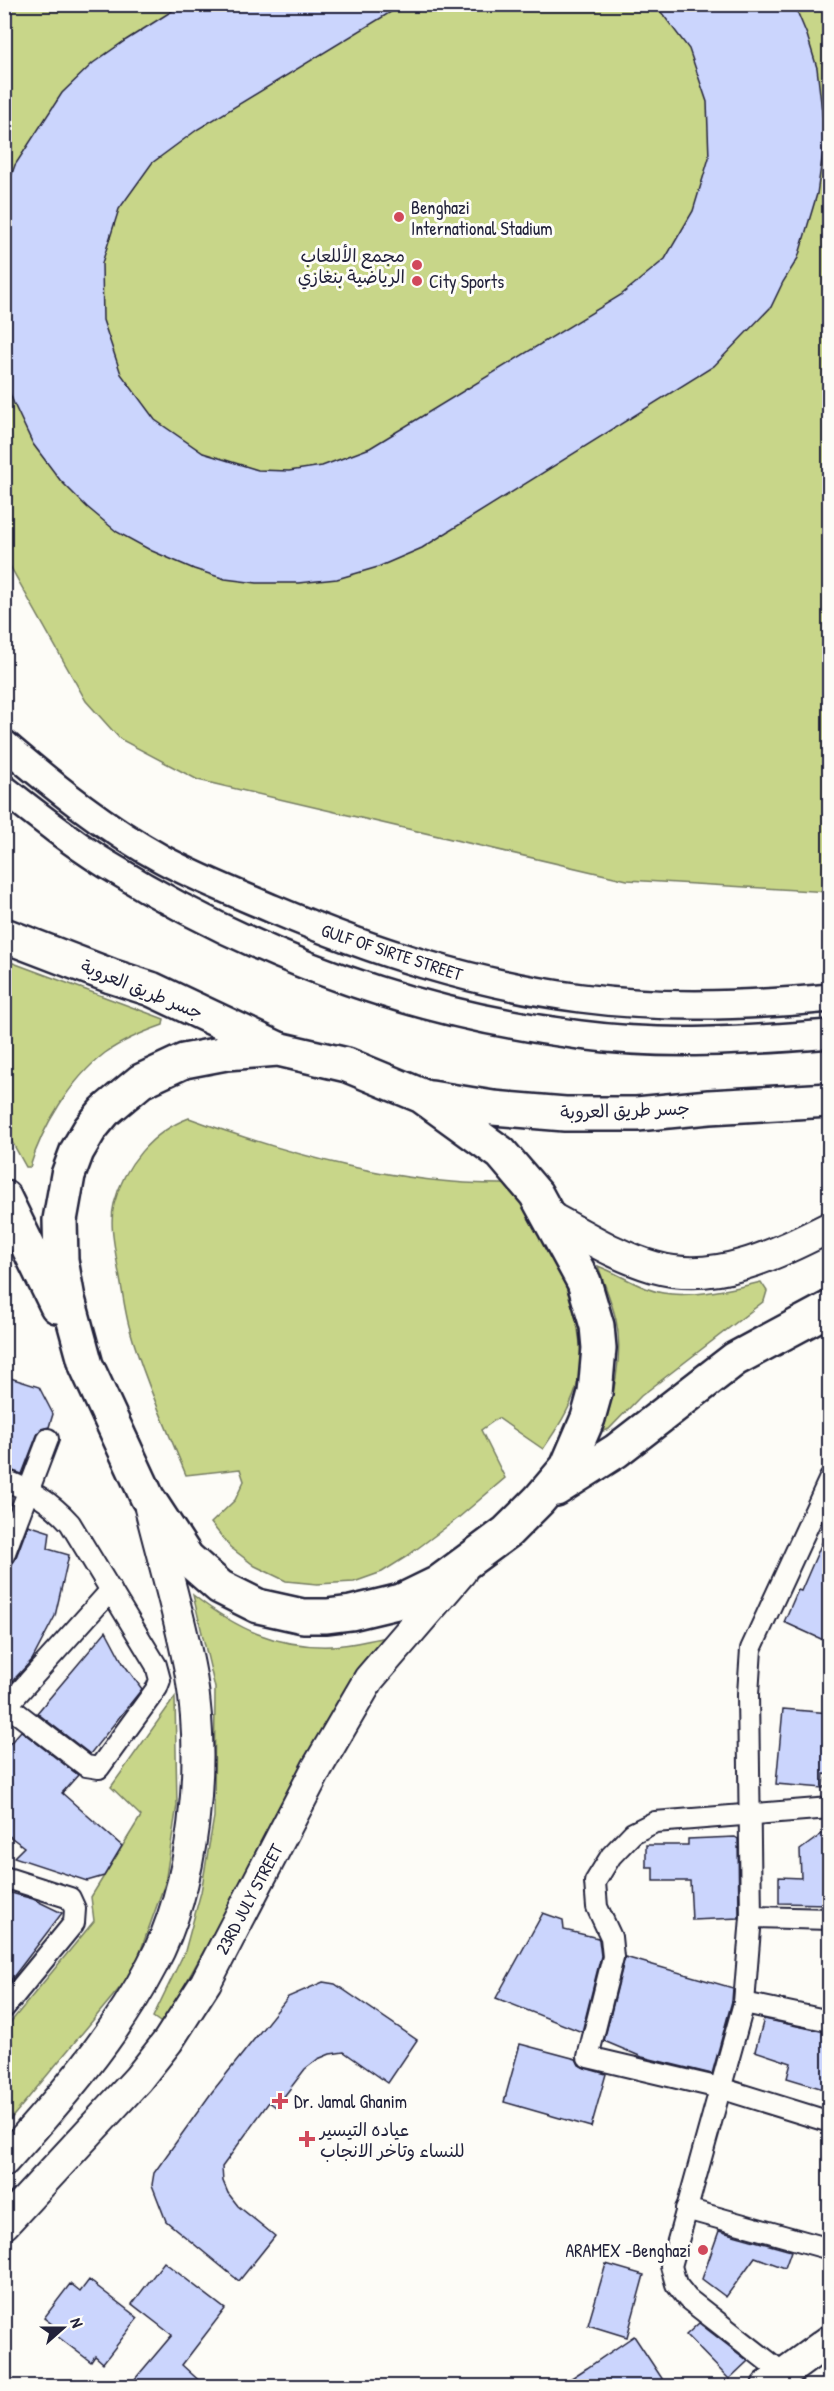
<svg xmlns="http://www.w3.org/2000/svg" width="834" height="2391" viewBox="0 0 834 2391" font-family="'Patrick Hand','Playpen Sans Arabic',sans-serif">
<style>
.green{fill:#c8d689;stroke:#757c62;stroke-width:1.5}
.building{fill:#cbd5fd;stroke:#22223b;stroke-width:1.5}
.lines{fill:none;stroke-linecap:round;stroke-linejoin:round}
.street-casing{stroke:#22223b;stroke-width:24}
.secondary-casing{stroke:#22223b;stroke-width:32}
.primary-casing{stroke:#22223b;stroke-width:34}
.highway-casing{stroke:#22223b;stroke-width:38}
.street{stroke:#fdfcf7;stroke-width:20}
.secondary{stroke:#fdfcf7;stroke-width:27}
.primary{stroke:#fdfcf7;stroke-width:30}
.highway{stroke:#fdfcf7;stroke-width:33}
.poi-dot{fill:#d1495b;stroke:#fdfcf7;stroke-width:2}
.labels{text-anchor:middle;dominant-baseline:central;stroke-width:6;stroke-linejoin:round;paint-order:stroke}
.poi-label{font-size:18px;fill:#22223b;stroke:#fdfcf7;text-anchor:start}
.street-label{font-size:18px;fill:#22223b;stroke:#fdfcf7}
</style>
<rect width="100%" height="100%" fill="#fdfcf7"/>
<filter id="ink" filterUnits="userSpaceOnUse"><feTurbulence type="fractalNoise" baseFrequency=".0167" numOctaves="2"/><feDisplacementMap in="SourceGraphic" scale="12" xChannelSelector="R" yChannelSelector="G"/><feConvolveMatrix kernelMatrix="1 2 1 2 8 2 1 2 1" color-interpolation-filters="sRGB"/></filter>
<g filter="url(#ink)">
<!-- green -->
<g class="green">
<path d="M 4,5 L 829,5 L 829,892 L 627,880 L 198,780 L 120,739 L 86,701 L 5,557 Z"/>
<path d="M 5,960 L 164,1019 L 163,1025 C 143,1032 122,1041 105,1053 C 71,1079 42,1127 30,1167 L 26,1167 L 5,1129 Z"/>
<path d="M 189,1118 C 293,1156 401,1186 512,1184 C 545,1244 596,1317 576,1389 C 569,1411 556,1430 543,1449 L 498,1418 L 481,1430 L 505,1478 L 457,1519 L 406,1557 L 382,1572 L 354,1582 L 317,1584 L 286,1581 L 255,1566 L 230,1547 L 211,1523 L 235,1500 L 244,1481 L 240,1469 L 186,1475 C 166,1426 143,1377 129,1326 C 124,1307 122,1287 118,1268 C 115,1248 109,1224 114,1204 C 124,1165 152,1132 189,1118 Z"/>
<path d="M 598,1266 C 620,1274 640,1289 663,1293 C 691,1298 733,1289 761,1282 L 767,1291 L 764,1301 L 641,1396 L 609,1429 L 603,1431 C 613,1396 624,1356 616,1320 C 612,1302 604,1284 598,1266 Z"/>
<path d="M 193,1595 C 237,1629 276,1648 332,1646 C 350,1646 369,1640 387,1637 L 233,1898 L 163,2024 L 153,2017 L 185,1951 L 201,1892 L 214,1817 L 215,1688 Z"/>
<path d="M 175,1697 L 177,1805 L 165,1883 L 133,1972 L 5,2126 L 5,2029 L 94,1921 L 91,1897 L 141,1816 L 111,1787 Z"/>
</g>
<!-- building -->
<g class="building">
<path d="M 183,4 L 404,4 L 198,129 L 152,163 L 119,209 L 102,263 L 103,320 L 121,374 L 155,420 L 203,453 L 258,470 L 289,471 L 322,466 L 370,448 L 621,295 L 665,259 L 693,211 L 709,158 L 707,102 L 689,49 L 655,4 L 794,4 L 807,35 L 817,68 L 825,138 L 817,194 L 798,258 L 783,282 L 771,307 L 714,366 L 422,548 L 378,567 L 337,579 L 298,583 L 257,583 L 225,579 L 194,569 L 152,551 L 117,532 L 87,507 L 60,480 L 33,444 L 14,404 L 4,378 L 4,196 L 15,165 L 62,93 L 93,63 L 126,40 Z"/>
<path d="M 4,1376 L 39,1387 L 53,1414 L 49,1427 L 41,1429 L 37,1435 L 22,1474 L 4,1468 Z"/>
<path d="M 830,1524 L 830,1643 L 784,1622 L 798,1590 L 801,1591 Z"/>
<path d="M 28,1525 L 50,1532 L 48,1549 L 69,1555 L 55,1616 L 32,1660 L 4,1690 L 4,1567 L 11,1565 L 15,1560 Z"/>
<path d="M 106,1631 L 123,1663 L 142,1689 L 90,1754 L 37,1713 Z"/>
<path d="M 783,1709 L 830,1713 L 830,1775 L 824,1774 L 823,1788 L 776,1784 Z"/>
<path d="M 21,1731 L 78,1775 L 62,1793 L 122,1846 L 104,1876 L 87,1881 L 14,1857 L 24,1847 L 4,1832 L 4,1750 Z"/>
<path d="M 826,1831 L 828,1904 L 779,1903 L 779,1877 L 801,1878 L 800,1850 Z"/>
<path d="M 735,1837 L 738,1839 L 739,1918 L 692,1920 L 690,1881 L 653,1881 L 653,1867 L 646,1867 L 646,1845 L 688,1845 L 688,1839 Z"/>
<path d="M 4,1891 L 33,1899 L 62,1913 L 4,1989 Z"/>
<path d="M 543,1913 L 563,1920 L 564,1930 L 598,1938 L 599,1940 L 601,1956 L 582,2032 L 496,1998 Z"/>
<path d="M 625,1957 L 733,1988 L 732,2001 L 712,2074 L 642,2057 L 604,2041 Z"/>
<path d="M 323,1982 L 335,1984 L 417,2040 L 388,2083 L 344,2052 L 330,2054 L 318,2059 L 305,2069 L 276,2107 L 269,2102 L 222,2167 L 223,2181 L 228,2193 L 238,2206 L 275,2236 L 239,2281 L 166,2221 L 152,2185 L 154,2173 L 212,2092 L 288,1997 Z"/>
<path d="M 764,2019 L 830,2033 L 830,2091 L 787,2078 L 791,2063 L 755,2051 Z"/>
<path d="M 520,2044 L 576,2059 L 579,2065 L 585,2068 L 606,2074 L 591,2127 L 504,2102 Z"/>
<path d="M 719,2231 L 791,2251 L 785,2268 L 755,2257 L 726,2297 L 702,2279 Z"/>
<path d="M 164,2262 L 225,2309 L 182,2365 L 205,2386 L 129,2386 L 172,2335 L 132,2304 Z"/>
<path d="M 606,2264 L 644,2275 L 627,2337 L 588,2325 Z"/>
<path d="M 89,2280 L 138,2318 L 103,2363 L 95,2356 L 91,2362 L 49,2330 L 53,2325 L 44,2318 L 70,2284 L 80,2292 Z"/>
<path d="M 699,2323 L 748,2361 L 729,2379 L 686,2335 Z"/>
<path d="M 634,2336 L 667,2386 L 559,2386 L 587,2368 Z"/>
</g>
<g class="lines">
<!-- street casing -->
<g class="street-casing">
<g id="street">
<path d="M 4,1480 C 31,1490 51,1502 70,1523 L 156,1665 L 160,1680 L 157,1688 L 99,1768 L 86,1766 L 4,1703"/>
<path d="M 4,1555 L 48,1439"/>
<path d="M 4,1709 L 111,1590"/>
<path d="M 830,1808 L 655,1822 L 633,1833 L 611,1856 L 595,1882 L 597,1907 L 611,1937 L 613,1957 L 588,2057 L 720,2088 L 830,2122"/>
<path d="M 4,1877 L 70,1898 L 75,1909 L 74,1923 L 4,2008"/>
<path d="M 751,1917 L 830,1919"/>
<path d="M 744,2003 L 830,2021"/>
<path d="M 686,2209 L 830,2249"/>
<path d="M 784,2374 L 688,2299 L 676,2284 L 671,2266 L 744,2003 L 751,1917 L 748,1694 L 751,1649 L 830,1478"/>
</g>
</g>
<!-- secondary casing -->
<g class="secondary-casing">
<g id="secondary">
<path d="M 4,744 C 53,786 105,828 162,859 C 197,878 235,893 273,909 C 372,951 473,984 581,998 C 663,1009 747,1006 830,998"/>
<path d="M 4,789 C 37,815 71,842 106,864 C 251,954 411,1014 580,1035 C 663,1046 747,1041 830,1034"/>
</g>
</g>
<!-- primary casing -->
<g class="primary-casing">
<g id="primary">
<path d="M 550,1217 C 584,1235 618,1257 654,1267 C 716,1285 776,1254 830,1227"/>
<path d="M 4,2161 C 59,2100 114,2038 152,1965 C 195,1885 206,1765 191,1676 C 181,1620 164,1564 150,1508"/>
<path d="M 4,2224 L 138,2079 L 168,2041 L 206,1982 L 317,1768 L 369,1679 L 461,1572"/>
<path d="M 767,2386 L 830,2340"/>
</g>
</g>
<!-- highway casing -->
<g class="highway-casing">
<g id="highway">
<path d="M 4,935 L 111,976 L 151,989 L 276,1048"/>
<path d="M 278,1049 L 347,1065 L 422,1096 L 501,1153 L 536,1194 L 584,1282 L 597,1326 L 599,1348 L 595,1393 L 588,1418 L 567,1467 L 539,1500 L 507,1532 L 438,1583 L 401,1601 L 351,1613 L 327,1616 L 303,1616 L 258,1606 L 220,1587 L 187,1558 L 147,1497 L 86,1365 L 68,1299 L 61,1260 L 60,1220 L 68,1175 L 77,1151 L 90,1129 L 105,1111 L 141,1081 L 184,1061 L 226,1053 Z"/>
<path d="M 431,1098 L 493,1108 L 565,1114 L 637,1114 L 709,1107 L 830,1100"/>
<path d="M 4,1197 L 57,1306"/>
<path d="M 556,1489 L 616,1451 L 735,1359 L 830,1308"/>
</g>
</g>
<!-- street -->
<use href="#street" class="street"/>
<!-- secondary -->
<use href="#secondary" class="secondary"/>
<!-- primary -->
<use href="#primary" class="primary"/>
<!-- highway -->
<use href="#highway" class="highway"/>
</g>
</g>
<!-- markers -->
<g class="poi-dot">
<circle cx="399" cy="217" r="6"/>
<circle cx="417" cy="265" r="6"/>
<circle cx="417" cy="281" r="6"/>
<path d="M277 2092h6v6h6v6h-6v6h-6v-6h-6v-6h6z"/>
<path d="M304 2130h6v6h6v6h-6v6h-6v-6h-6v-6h6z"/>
<circle cx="703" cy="2250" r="6"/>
</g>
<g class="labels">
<!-- poi labels -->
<g class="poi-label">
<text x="411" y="207">Benghazi<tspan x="411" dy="21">International Stadium</tspan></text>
<text x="405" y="255" text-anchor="end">مجمع الأللعاب<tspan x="405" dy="21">الرياضية بنغازي</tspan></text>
<text x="429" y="281">City Sports</text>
<text x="294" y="2101">Dr. Jamal Ghanim</text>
<text x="320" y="2129">عياده التيسير<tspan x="320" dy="21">للنساء وتاخر الانجاب</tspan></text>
<text x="691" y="2250" text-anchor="end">ARAMEX -Benghazi</text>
</g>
<!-- street labels -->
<g class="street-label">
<text transform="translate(392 952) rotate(18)">GULF OF SIRTE STREET</text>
<text transform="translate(142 989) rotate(22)">جسر طريق العروبة</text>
<text transform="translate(625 1110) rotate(-2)">جسر طريق العروبة</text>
<text transform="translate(249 1899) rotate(-62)">23RD JULY STREET</text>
</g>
</g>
<!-- margin -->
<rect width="834" height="2391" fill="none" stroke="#fdfcf7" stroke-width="24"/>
<rect x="12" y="12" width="810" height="2367" fill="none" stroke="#22223b" stroke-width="2" filter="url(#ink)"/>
<!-- north arrow -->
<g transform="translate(63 2328) rotate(69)" stroke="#fdfcf7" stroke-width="4.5" paint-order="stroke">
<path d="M0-4.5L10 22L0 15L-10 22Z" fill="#22223b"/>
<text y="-9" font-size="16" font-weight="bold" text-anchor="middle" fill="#22223b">N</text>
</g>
</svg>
